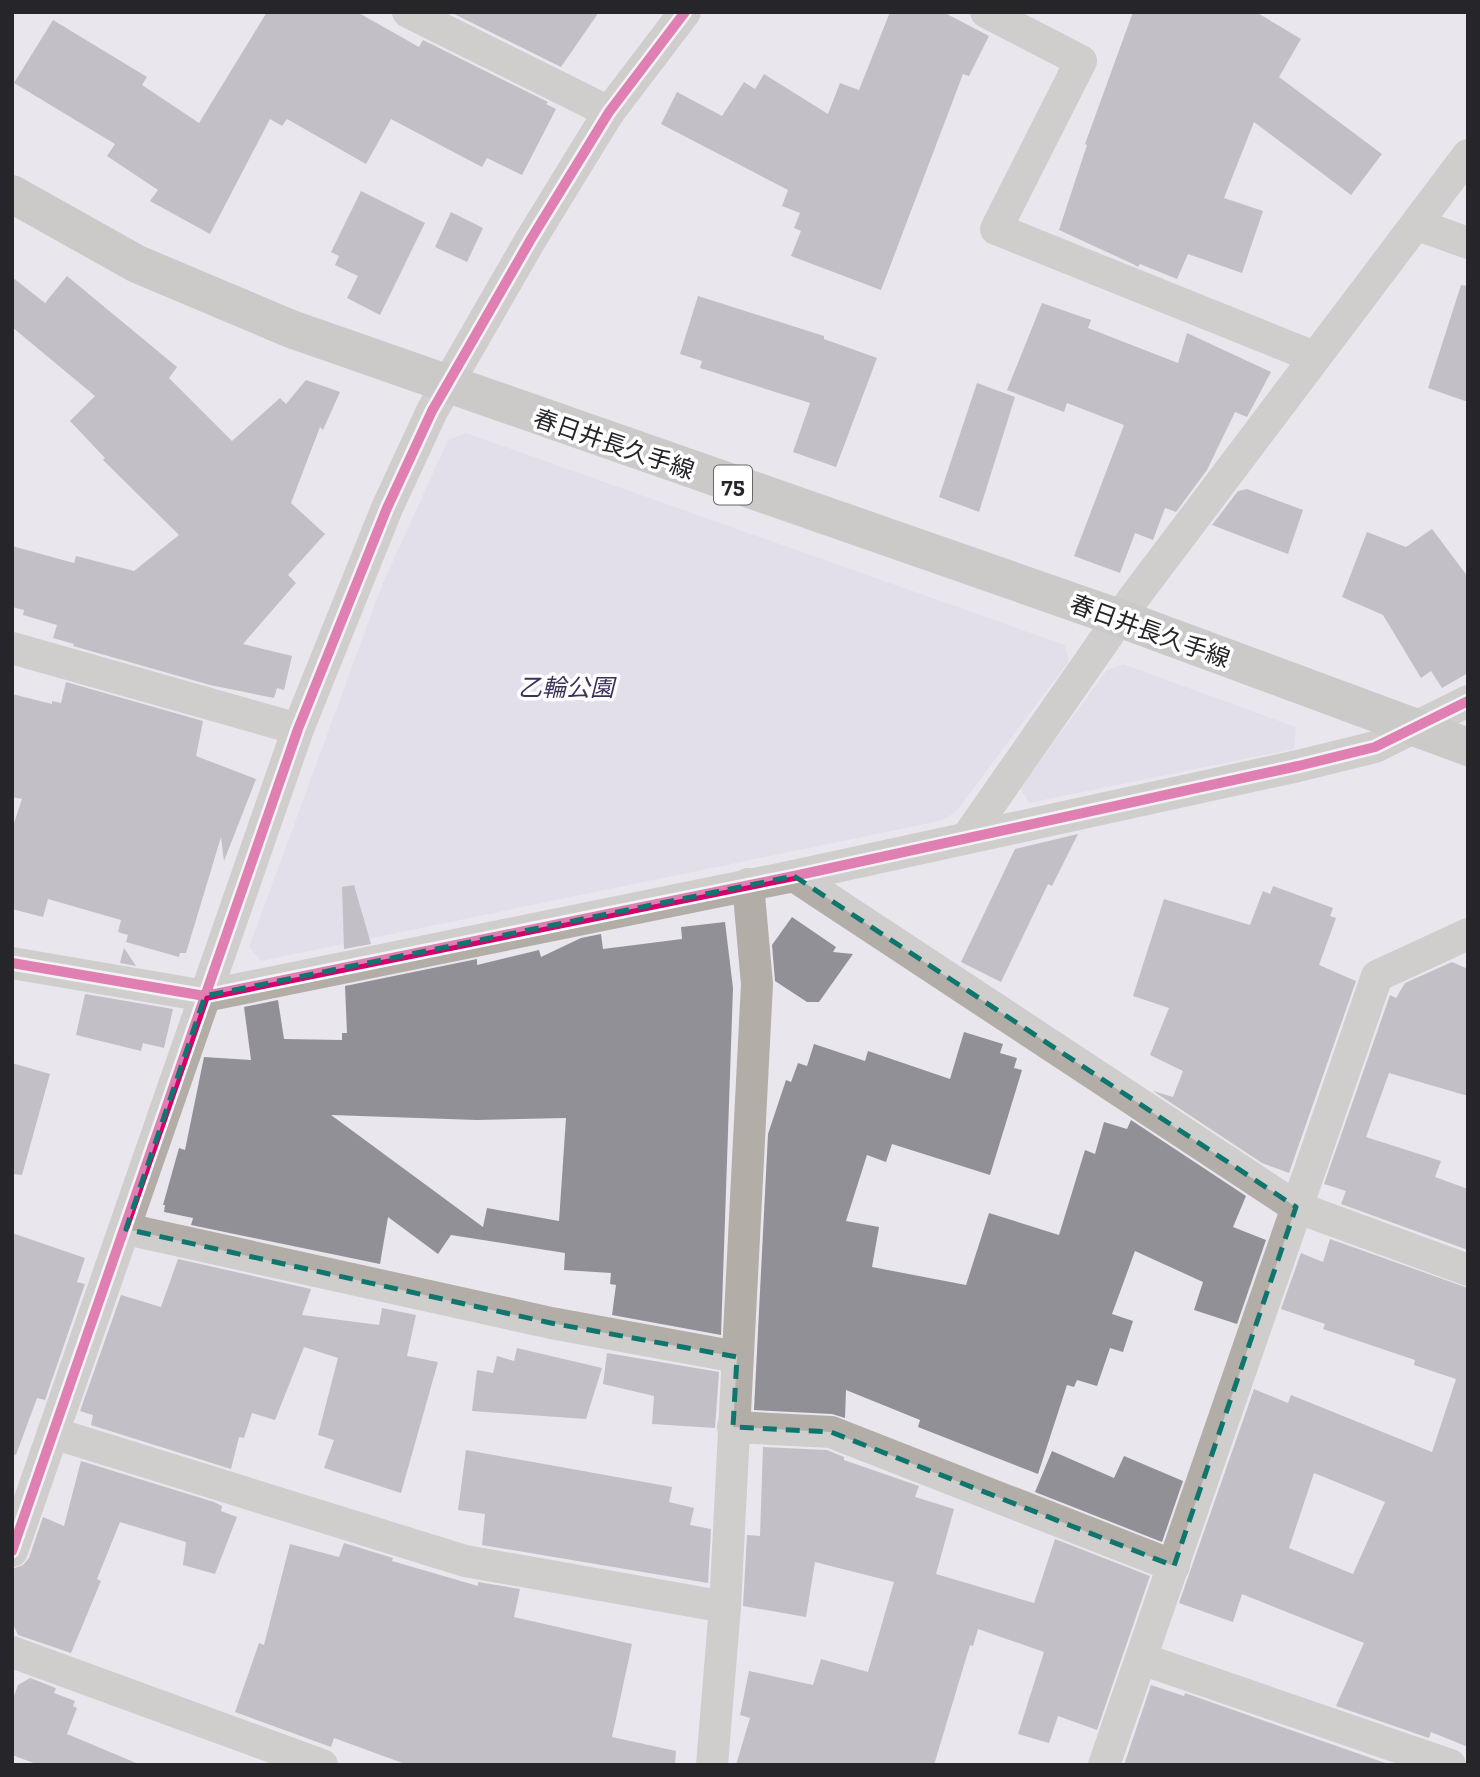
<svg xmlns="http://www.w3.org/2000/svg" width="1480" height="1777" viewBox="0 0 1480 1777" font-family="'Zilla Slab','Noto Sans JP',serif">
<style>
.green{fill:#dbd6e7}
.building{fill:#929097;fill-rule:evenodd}
.lines{fill:none;stroke-linecap:round;stroke-linejoin:round}
.minor{stroke:#b2ada7;stroke-width:32}
.primary{stroke:#a9a59e;stroke-width:38}
.cycleway-casing{stroke:#fff;stroke-width:15}
.cycleway{stroke:#d6006c;stroke-width:10}
.marked{fill:none;stroke:#0f766e;stroke-width:5;stroke-dasharray:14 9;stroke-linejoin:round}
.labels{text-anchor:middle;dominant-baseline:central;stroke-width:7;stroke-linejoin:round;paint-order:stroke}
.shield{fill:#fff;stroke:#676669;stroke-width:2}
.shield-label{font-size:23px;font-weight:bold;fill:#262529}
.street-label{font-size:24px;fill:#262529;stroke:#fff}
.park-label{font-size:24px;font-style:italic;fill:#3f3059;stroke:#fff}
</style>
<rect width="100%" height="100%" fill="#e9e7ed"/>
<!-- green -->
<g class="green">
<path d="M 466,433 L 1065,645 L 1069,661 L 955,813 L 940,821 L 261,961 L 249,947 L 382,585 L 448,440 Z"/>
<path d="M 1123,664 L 1296,727 L 1294,749 L 1029,803 L 1020,788 L 1107,670 Z"/>
</g>
<!-- building -->
<g class="building">
<path d="M 267,12 L 357,12 L 419,47 L 423,40 L 548,102 L 546,104 L 556,109 L 522,175 L 487,158 L 482,167 L 391,119 L 366,164 L 287,119 L 282,126 L 270,119 L 210,234 L 150,201 L 158,190 L 107,156 L 115,144 L 14,83 L 53,20 L 147,77 L 142,85 L 199,123 Z"/>
<path d="M 450,12 L 599,12 L 561,67 Z"/>
<path d="M 890,12 L 943,12 L 989,36 L 969,76 L 963,74 L 881,290 L 791,256 L 801,231 L 794,228 L 800,213 L 782,206 L 788,190 L 661,124 L 677,92 L 722,116 L 744,82 L 755,89 L 764,74 L 828,114 L 840,83 L 859,90 Z"/>
<path d="M 1133,12 L 1256,12 L 1301,39 L 1279,77 L 1382,154 L 1351,195 L 1254,122 L 1224,198 L 1263,211 L 1242,273 L 1188,254 L 1177,279 L 1140,264 L 1138,267 L 1133,264 L 1059,230 L 1087,145 L 1085,144 Z"/>
<path d="M 361,191 L 425,223 L 380,315 L 347,298 L 358,276 L 335,265 L 339,256 L 331,252 Z"/>
<path d="M 451,212 L 483,228 L 467,262 L 435,247 Z"/>
<path d="M 67,276 L 177,367 L 169,378 L 232,441 L 280,398 L 286,404 L 306,380 L 340,392 L 323,430 L 320,427 L 291,503 L 325,534 L 288,575 L 296,583 L 243,644 L 292,656 L 284,690 L 277,688 L 274,698 L 210,685 L 73,646 L 74,644 L 53,638 L 57,625 L 23,615 L 24,610 L 12,607 L 12,546 L 74,563 L 76,556 L 134,571 L 179,535 L 103,460 L 105,458 L 70,421 L 95,396 L 12,327 L 12,277 L 45,303 Z"/>
<path d="M 1461,285 L 1468,286 L 1468,402 L 1428,388 Z"/>
<path d="M 698,296 L 824,336 L 824,339 L 877,358 L 836,467 L 793,452 L 810,403 L 700,368 L 702,361 L 680,354 Z"/>
<path d="M 1042,303 L 1091,320 L 1088,328 L 1178,363 L 1187,333 L 1271,372 L 1247,417 L 1235,412 L 1207,470 L 1176,512 L 1165,508 L 1153,540 L 1135,533 L 1120,573 L 1074,556 L 1124,425 L 1067,403 L 1064,412 L 1007,390 Z"/>
<path d="M 977,383 L 1015,397 L 979,512 L 939,497 Z"/>
<path d="M 1247,489 L 1303,510 L 1288,554 L 1212,525 L 1238,491 Z"/>
<path d="M 1432,529 L 1468,577 L 1468,673 L 1442,688 L 1431,671 L 1421,678 L 1383,615 L 1342,597 L 1367,532 L 1406,547 Z"/>
<path d="M 66,682 L 203,721 L 196,756 L 256,779 L 224,861 L 221,837 L 186,953 L 180,953 L 179,957 L 126,942 L 128,935 L 118,932 L 121,920 L 48,899 L 43,917 L 12,909 L 12,829 L 22,799 L 12,797 L 12,694 L 52,704 L 52,701 L 61,703 Z"/>
<path d="M 1078,834 L 1052,886 L 1048,884 L 1001,982 L 961,962 L 1015,849 Z"/>
<path d="M 354,885 L 371,944 L 344,949 L 342,887 Z"/>
<path d="M 1273,886 L 1333,908 L 1330,916 L 1336,918 L 1319,965 L 1356,981 L 1289,1173 L 1262,1163 L 1153,1091 L 1173,1097 L 1183,1071 L 1150,1055 L 1169,1008 L 1133,996 L 1164,899 L 1250,925 L 1263,891 L 1270,894 Z"/>
<path d="M 792,917 L 836,947 L 833,952 L 853,954 L 819,1002 L 807,1002 L 775,981 L 772,945 Z"/>
<path d="M 725,922 L 733,988 L 721,1335 L 612,1315 L 616,1285 L 610,1284 L 611,1273 L 564,1270 L 565,1253 L 451,1235 L 438,1254 L 388,1217 L 380,1264 L 191,1225 L 193,1218 L 164,1212 L 165,1205 L 163,1205 L 179,1148 L 185,1150 L 204,1057 L 251,1060 L 244,1007 L 278,1000 L 284,1039 L 342,1040 L 342,1033 L 347,1033 L 345,986 L 477,959 L 477,965 L 539,950 L 541,957 L 581,938 L 601,934 L 603,949 L 682,939 L 681,927 ZM 331,1115 L 477,1120 L 566,1118 L 559,1221 L 487,1208 L 483,1227 Z"/>
<path d="M 124,948 L 136,966 L 120,963 Z"/>
<path d="M 1452,962 L 1468,969 L 1468,1096 L 1389,1073 L 1366,1137 L 1441,1161 L 1435,1177 L 1468,1189 L 1468,1250 L 1341,1204 L 1346,1191 L 1324,1184 L 1390,995 L 1396,998 L 1405,983 Z"/>
<path d="M 85,994 L 173,1009 L 164,1048 L 143,1043 L 141,1051 L 76,1035 Z"/>
<path d="M 964,1032 L 1003,1044 L 1000,1053 L 1017,1058 L 1014,1068 L 1022,1070 L 990,1175 L 892,1144 L 886,1162 L 867,1155 L 846,1221 L 879,1227 L 872,1267 L 966,1285 L 989,1213 L 1059,1235 L 1085,1150 L 1095,1154 L 1104,1122 L 1127,1129 L 1131,1120 L 1246,1196 L 1233,1227 L 1266,1240 L 1237,1324 L 1194,1310 L 1203,1282 L 1135,1251 L 1112,1314 L 1133,1321 L 1123,1352 L 1110,1348 L 1097,1386 L 1077,1380 L 1074,1387 L 1067,1385 L 1038,1474 L 918,1427 L 920,1420 L 846,1390 L 845,1418 L 832,1414 L 754,1410 L 768,1134 L 786,1080 L 791,1082 L 798,1063 L 807,1066 L 814,1044 L 865,1061 L 868,1051 L 950,1079 Z"/>
<path d="M 12,1063 L 50,1074 L 22,1175 L 12,1174 Z"/>
<path d="M 12,1233 L 85,1258 L 77,1282 L 85,1284 L 45,1400 L 37,1398 L 16,1455 L 12,1454 Z"/>
<path d="M 1330,1239 L 1468,1288 L 1468,1747 L 1431,1732 L 1429,1738 L 1336,1706 L 1364,1643 L 1242,1594 L 1233,1622 L 1179,1603 L 1254,1389 L 1288,1403 L 1291,1395 L 1432,1452 L 1456,1379 L 1414,1365 L 1415,1360 L 1323,1329 L 1325,1324 L 1281,1309 L 1301,1253 L 1323,1262 ZM 1314,1473 L 1385,1502 L 1353,1574 L 1289,1548 Z"/>
<path d="M 178,1259 L 311,1289 L 302,1315 L 379,1325 L 382,1308 L 416,1315 L 407,1356 L 438,1362 L 401,1493 L 324,1468 L 334,1440 L 318,1435 L 338,1358 L 304,1347 L 275,1420 L 252,1413 L 244,1438 L 239,1437 L 231,1469 L 91,1425 L 93,1415 L 80,1411 L 121,1295 L 161,1307 Z"/>
<path d="M 517,1348 L 602,1368 L 586,1419 L 472,1411 L 477,1370 L 493,1373 L 497,1356 L 514,1361 Z"/>
<path d="M 607,1353 L 719,1372 L 715,1428 L 652,1424 L 654,1396 L 603,1384 Z"/>
<path d="M 763,1447 L 827,1450 L 844,1457 L 844,1460 L 919,1486 L 915,1497 L 954,1509 L 936,1574 L 1034,1603 L 1055,1539 L 1150,1576 L 1097,1730 L 1058,1716 L 1049,1743 L 1018,1734 L 1044,1652 L 978,1629 L 973,1646 L 970,1645 L 934,1765 L 736,1765 L 750,1718 L 740,1715 L 749,1671 L 813,1685 L 821,1659 L 868,1672 L 894,1582 L 815,1562 L 806,1617 L 743,1606 L 747,1535 L 760,1536 Z"/>
<path d="M 466,1450 L 672,1487 L 669,1502 L 694,1508 L 690,1525 L 711,1529 L 708,1583 L 482,1545 L 485,1514 L 458,1510 Z"/>
<path d="M 1052,1451 L 1114,1478 L 1124,1456 L 1183,1481 L 1162,1542 L 1035,1492 Z"/>
<path d="M 81,1461 L 214,1502 L 222,1506 L 221,1511 L 237,1517 L 215,1574 L 183,1565 L 186,1542 L 120,1522 L 97,1579 L 101,1581 L 71,1653 L 18,1635 L 12,1622 L 12,1569 L 23,1565 L 29,1558 L 43,1517 L 64,1526 Z"/>
<path d="M 344,1543 L 393,1558 L 392,1561 L 478,1586 L 478,1582 L 520,1589 L 514,1617 L 632,1644 L 612,1737 L 676,1751 L 675,1765 L 408,1765 L 334,1738 L 331,1747 L 235,1712 L 259,1643 L 264,1645 L 290,1544 L 339,1557 Z"/>
<path d="M 30,1678 L 56,1688 L 54,1693 L 75,1701 L 73,1706 L 77,1708 L 67,1734 L 141,1765 L 39,1765 L 12,1755 L 12,1701 L 18,1685 Z"/>
<path d="M 1151,1685 L 1184,1696 L 1185,1693 L 1391,1765 L 1124,1765 Z"/>
</g>
<g class="lines">
<!-- minor -->
<g class="minor">
<path d="M 408,12 L 609,112"/>
<path d="M 986,12 L 1081,61 L 996,229 L 1314,357"/>
<path d="M 1418,225 L 1468,243"/>
<path d="M 12,648 L 298,729"/>
<path d="M 968,836 L 1133,599 L 1468,155"/>
<path d="M 794,876 L 1296,1207 L 1468,1270"/>
<path d="M 12,963 L 205,996 L 794,876 L 1298,766 L 1375,747 L 1468,701"/>
<path d="M 126,1229 L 551,1323 L 737,1357"/>
<path d="M 733,1427 L 831,1432 L 1174,1566"/>
<path d="M 53,1433 L 465,1561 L 725,1607"/>
<path d="M 12,1551 L 298,729 L 387,508 L 432,411 L 531,239 L 609,112 L 685,12"/>
<path d="M 12,1652 L 322,1765"/>
<path d="M 1142,1659 L 1450,1765"/>
<path d="M 712,1765 L 725,1607 L 757,984 L 748,884"/>
<path d="M 1104,1765 L 1377,976 L 1468,934"/>
</g>
<!-- primary -->
<path class="primary" d="M 12,194 L 137,264 L 291,329 L 1119,618 L 1468,747"/>
<!-- cycleway casing -->
<g class="cycleway-casing">
<g id="cycleway">
<path d="M 12,963 L 205,996 L 794,876 L 1298,766 L 1375,747 L 1468,701"/>
<path d="M 12,1551 L 298,729 L 387,508 L 432,411 L 531,239 L 609,112 L 685,12"/>
</g>
</g>
<!-- cycleway -->
<use href="#cycleway" class="cycleway"/>
</g>
<!-- marked area -->
<path d="M0 0H1480V1777H0ZM 794,876 L 1296,1207 L 1174,1566 L 831,1432 L 733,1427 L 737,1357 L 551,1323 L 126,1229 L 205,996 Z" fill="#e9e7ed" fill-opacity=".55" fill-rule="evenodd"/>
<path class="marked" d="M 794,876 L 1296,1207 L 1174,1566 L 831,1432 L 733,1427 L 737,1357 L 551,1323 L 126,1229 L 205,996 Z"/>
<g class="labels">
<!-- shield labels -->
<rect class="shield" x="714" y="465.5" width="38" height="39" rx="5"/>
<g class="shield-label">
<text x="733" y="485">75</text>
</g>
<!-- street labels -->
<g class="street-label">
<text transform="translate(614 444) rotate(19)">春日井長久手線</text>
<text transform="translate(1150 631) rotate(20)">春日井長久手線</text>
</g>
<!-- park labels -->
<g class="park-label">
<text x="566" y="687">乙輪公園</text>
</g>
</g>
<!-- border -->
<rect width="1480" height="1777" fill="none" stroke="#262529" stroke-width="28"/>
</svg>
